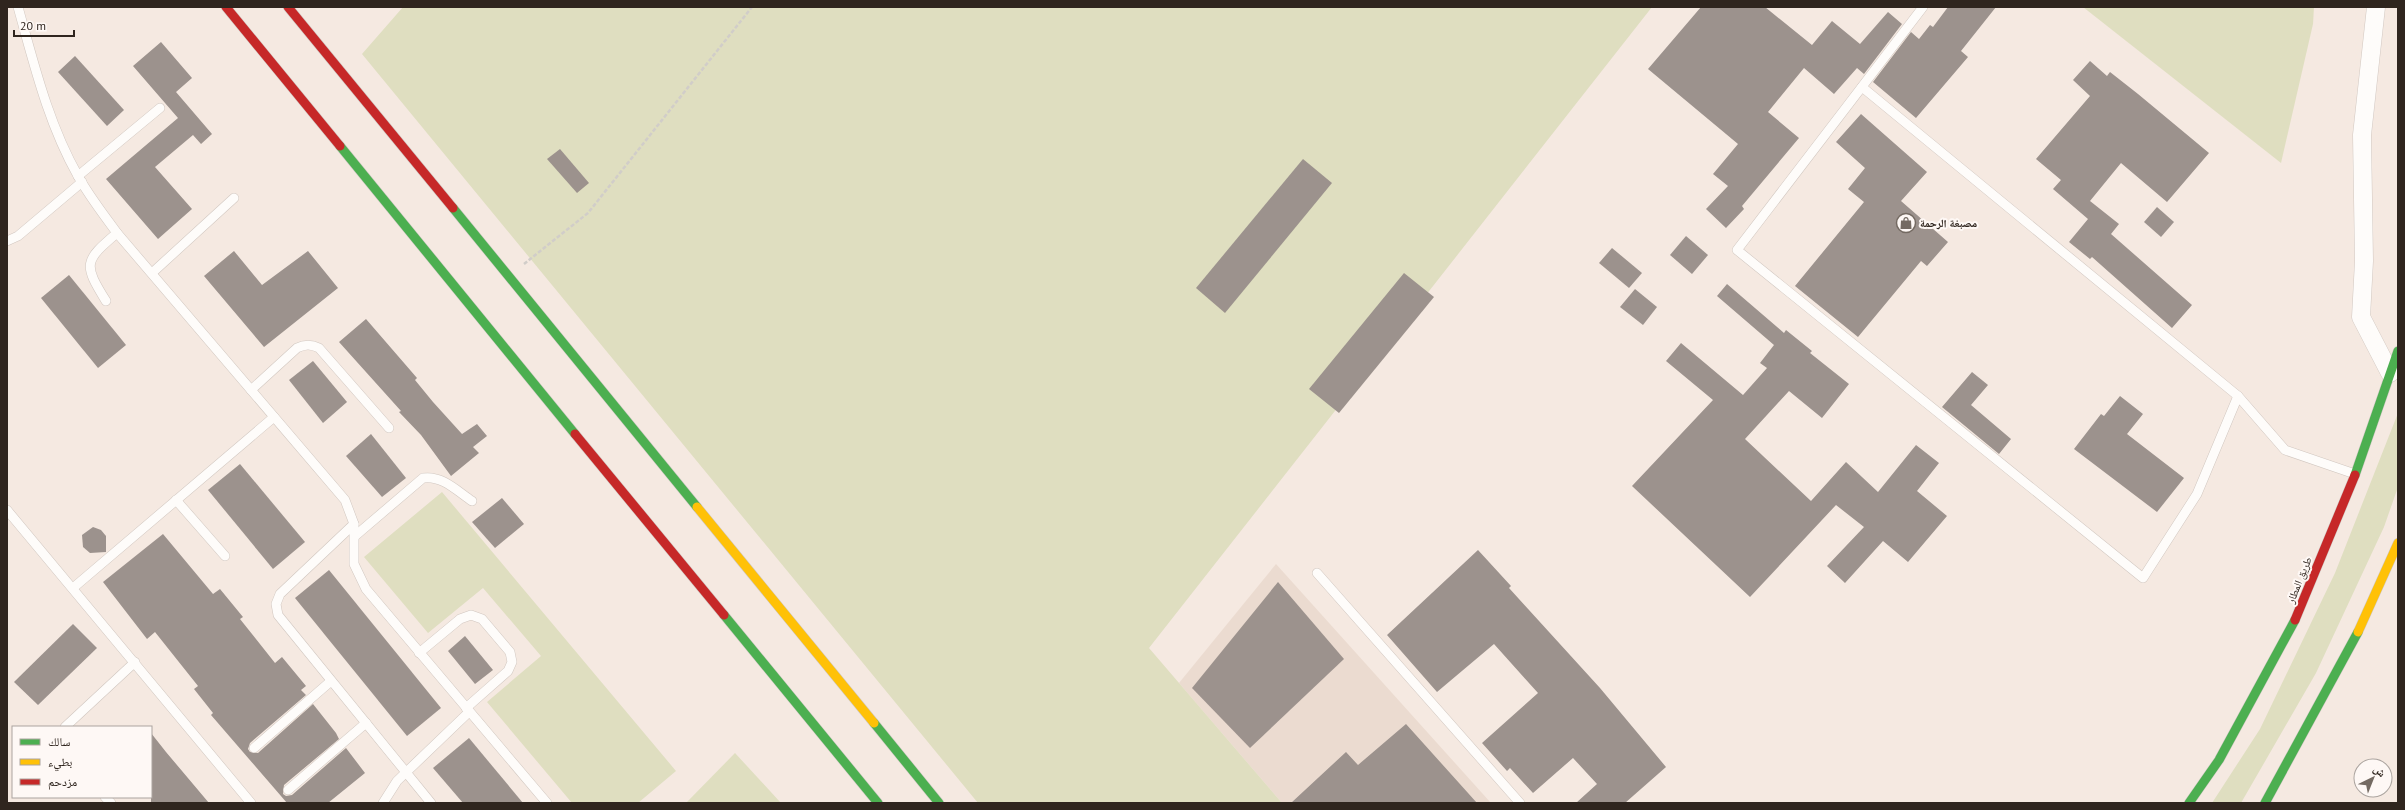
<svg xmlns="http://www.w3.org/2000/svg" width="2405" height="810" viewBox="0 0 2405 810" font-family="'PT Sans','Noto Naskh Arabic',sans-serif">
<style>
.industrial{fill:#ebdbd0}
.green{fill:#dfdec0}
.building{fill:#9c928d}
.lines{fill:none;stroke-linecap:round;stroke-linejoin:round}
.lane-casing{stroke:#d1c7c0;stroke-width:10}
.street-casing{stroke:#d1c7c0;stroke-width:19}
.fast-casing{stroke:#cdc7c3;stroke-width:10}
.slow-casing{stroke:#cdc7c3;stroke-width:10}
.jam-casing{stroke:#cdc7c3;stroke-width:10}
.path{stroke:#d1cdc9;stroke-width:2.5;stroke-dasharray:4 2;stroke-linecap:butt}
.lane{stroke:#fefcfa;stroke-width:9}
.street{stroke:#fefcfa;stroke-width:18}
.fast{stroke:#4caf50;stroke-width:9}
.slow{stroke:#ffc107;stroke-width:9}
.jam{stroke:#c62828;stroke-width:9}
.labels{text-anchor:middle;dominant-baseline:central;stroke-width:4;stroke-linejoin:round;paint-order:stroke}
.poi-label{font-size:11px;font-weight:bold;fill:#2f251e;stroke:#fef8f5;text-anchor:start}
.street-label{font-size:11px;fill:#2f251e;stroke:#fef8f5}
</style>
<rect width="100%" height="100%" fill="#f5e9e1"/>
<!-- industrial -->
<path class="industrial" d="M 1276,564 L 1491,803 L 1282,803 L 1179,683 Z"/>
<!-- green -->
<g class="green">
<path d="M 403,7 L 1652,7 L 1149,648 L 1282,803 L 978,803 L 362,54 Z"/>
<path d="M 2083,7 L 2314,7 L 2313,24 L 2281,163 Z"/>
<path d="M 2398,413 L 2398,487 L 2384,527 L 2316,673 L 2241,803 L 2212,803 L 2260,729 L 2335,573 Z"/>
<path d="M 442,492 L 676,771 L 638,803 L 572,803 L 487,702 L 541,656 L 483,588 L 428,633 L 364,557 Z"/>
<path d="M 735,753 L 781,803 L 686,803 Z"/>
</g>
<!-- building -->
<g class="building">
<path d="M 1701,7 L 1765,7 L 1812,45 L 1832,21 L 1860,44 L 1888,12 L 1902,24 L 1864,74 L 1857,68 L 1834,94 L 1804,68 L 1768,112 L 1799,138 L 1742,206 L 1744,209 L 1726,228 L 1706,209 L 1728,186 L 1713,174 L 1738,144 L 1648,69 Z"/>
<path d="M 1948,7 L 1996,7 L 1961,51 L 1968,57 L 1916,118 L 1873,82 L 1911,32 L 1919,39 L 1930,25 L 1933,27 Z"/>
<path d="M 161,42 L 192,78 L 176,92 L 212,134 L 201,144 L 193,135 L 155,167 L 192,209 L 158,239 L 106,179 L 178,118 L 133,66 Z"/>
<path d="M 75,56 L 124,110 L 107,126 L 58,72 Z"/>
<path d="M 2090,61 L 2107,76 L 2110,72 L 2138,94 L 2209,153 L 2167,202 L 2121,163 L 2090,201 L 2119,224 L 2111,234 L 2192,305 L 2172,328 L 2092,257 L 2090,259 L 2069,242 L 2088,219 L 2053,189 L 2061,180 L 2036,159 L 2090,96 L 2073,80 Z"/>
<path d="M 1861,114 L 1927,172 L 1901,201 L 1948,242 L 1927,266 L 1921,261 L 1858,337 L 1795,286 L 1864,202 L 1848,189 L 1865,168 L 1836,142 Z"/>
<path d="M 560,149 L 589,183 L 577,193 L 547,159 Z"/>
<path d="M 1303,159 L 1332,183 L 1225,313 L 1196,288 Z"/>
<path d="M 2157,207 L 2174,222 L 2161,237 L 2144,222 Z"/>
<path d="M 1686,236 L 1708,255 L 1692,274 L 1670,255 Z"/>
<path d="M 1612,248 L 1642,273 L 1629,288 L 1599,263 Z"/>
<path d="M 234,251 L 262,285 L 308,251 L 338,288 L 264,347 L 204,276 Z"/>
<path d="M 1404,273 L 1434,297 L 1339,413 L 1309,389 Z"/>
<path d="M 69,275 L 126,345 L 98,368 L 41,298 Z"/>
<path d="M 1727,284 L 1784,333 L 1786,330 L 1812,351 L 1810,353 L 1849,384 L 1822,418 L 1789,391 L 1745,439 L 1811,501 L 1846,462 L 1878,492 L 1916,445 L 1939,463 L 1917,491 L 1947,516 L 1908,562 L 1883,541 L 1845,583 L 1827,566 L 1864,527 L 1836,505 L 1750,597 L 1632,486 L 1713,400 L 1666,361 L 1681,343 L 1743,395 L 1767,368 L 1760,363 L 1774,345 L 1717,296 Z"/>
<path d="M 1635,289 L 1657,307 L 1643,325 L 1620,307 Z"/>
<path d="M 366,319 L 417,378 L 415,380 L 433,402 L 462,434 L 477,424 L 487,436 L 473,447 L 479,453 L 451,476 L 421,435 L 399,412 L 401,411 L 339,342 Z"/>
<path d="M 313,361 L 347,402 L 323,423 L 289,380 Z"/>
<path d="M 1972,372 L 1988,385 L 1971,405 L 2011,439 L 1999,454 L 1942,407 Z"/>
<path d="M 2120,396 L 2143,414 L 2127,434 L 2184,478 L 2157,512 L 2074,449 L 2101,414 L 2104,416 Z"/>
<path d="M 371,434 L 406,478 L 382,497 L 346,456 Z"/>
<path d="M 240,464 L 305,542 L 273,569 L 208,490 Z"/>
<path d="M 502,498 L 524,524 L 495,548 L 472,522 Z"/>
<path d="M 93,527 L 101,530 L 106,536 L 106,552 L 90,553 L 83,547 L 82,535 Z"/>
<path d="M 163,534 L 213,594 L 220,589 L 243,617 L 240,619 L 275,663 L 282,657 L 306,686 L 301,690 L 306,695 L 250,743 L 248,749 L 250,752 L 258,753 L 313,704 L 336,733 L 339,739 L 284,785 L 283,794 L 286,796 L 292,795 L 346,748 L 365,773 L 328,803 L 287,803 L 211,715 L 213,713 L 194,689 L 198,686 L 155,632 L 147,639 L 103,582 Z"/>
<path d="M 1478,550 L 1511,586 L 1509,588 L 1600,688 L 1666,767 L 1625,803 L 1576,803 L 1597,784 L 1573,758 L 1533,793 L 1510,768 L 1507,771 L 1482,743 L 1538,693 L 1494,644 L 1437,692 L 1387,635 Z"/>
<path d="M 329,570 L 441,708 L 407,736 L 295,598 Z"/>
<path d="M 1278,582 L 1344,659 L 1250,748 L 1192,688 Z"/>
<path d="M 73,624 L 97,648 L 38,705 L 14,682 Z"/>
<path d="M 465,636 L 493,670 L 475,684 L 448,651 Z"/>
<path d="M 1406,724 L 1477,803 L 1291,803 L 1346,752 L 1358,765 Z"/>
<path d="M 151,733 L 166,752 L 209,803 L 151,803 Z"/>
<path d="M 469,738 L 523,803 L 463,803 L 433,768 Z"/>
</g>
<g class="lines">
<!-- lane casing -->
<g class="lane-casing">
<g id="lane">
<path d="M 18,7 C 34,64 48,123 78,176 C 89,196 104,215 117,233 L 345,500 L 354,524 L 354,564 L 366,589 L 547,803"/>
<path d="M 1923,7 L 1737,250 L 2143,578 L 2197,494 L 2238,396 L 2285,450 L 2355,474"/>
<path d="M 1862,87 L 2238,396"/>
<path d="M 78,176 L 160,108"/>
<path d="M 7,241 L 18,236 L 82,182"/>
<path d="M 152,273 L 234,198"/>
<path d="M 106,301 C 83,264 84,261 117,233"/>
<path d="M 251,390 L 297,348 C 305,344 311,344 319,348 L 389,428"/>
<path d="M 176,500 L 225,556"/>
<path d="M 7,510 L 251,803"/>
<path d="M 354,524 L 280,594 L 276,604 L 278,615 L 431,803"/>
<path d="M 355,536 L 423,478 C 442,475 457,491 472,501"/>
<path d="M 1317,573 L 1520,803"/>
<path d="M 73,588 L 274,417"/>
<path d="M 419,653 L 460,619 L 471,615 L 482,619 L 510,652 L 512,662 L 508,671 L 466,708"/>
<path d="M 65,727 L 135,662"/>
<path d="M 254,748 L 331,681"/>
<path d="M 288,790 L 366,723"/>
<path d="M 105,797 L 111,803"/>
<path d="M 383,803 L 397,781 L 469,712"/>
</g>
</g>
<!-- street casing -->
<g class="street-casing">
<path id="street" d="M 2376,7 L 2362,135 L 2364,261 L 2361,317 L 2390,373"/>
</g>
<!-- fast casing -->
<g class="fast-casing">
<g id="fast">
<path d="M 340,146 L 575,434"/>
<path d="M 453,208 L 697,507"/>
<path d="M 2355,475 L 2398,351"/>
<path d="M 724,615 L 878,803"/>
<path d="M 874,723 L 939,803"/>
<path d="M 2189,803 L 2219,760 L 2295,620"/>
<path d="M 2265,803 L 2358,632"/>
</g>
</g>
<!-- slow casing -->
<g class="slow-casing">
<g id="slow">
<path d="M 697,507 L 874,723"/>
<path d="M 2358,632 L 2398,543"/>
</g>
</g>
<!-- jam casing -->
<g class="jam-casing">
<g id="jam">
<path d="M 226,7 L 340,146"/>
<path d="M 288,7 L 453,208"/>
<path d="M 575,434 L 724,615"/>
<path d="M 2295,620 L 2355,475"/>
</g>
</g>
<!-- path -->
<path class="path" d="M 524,264 L 588,213 L 752,7"/>
<!-- lane -->
<use href="#lane" class="lane"/>
<!-- street -->
<use href="#street" class="street"/>
<!-- fast -->
<use href="#fast" class="fast"/>
<!-- slow -->
<use href="#slow" class="slow"/>
<!-- jam -->
<use href="#jam" class="jam"/>
</g>
<!-- icons -->
<defs>
<g id="shop-ring" transform="scale(1)"><circle r="9.5" fill="#fef8f5" stroke="#746a62" stroke-width="1.5"/><path d="M-5-2.5h2.3a2.7 3.5 0 0 1 5.4 0H5L5.5 6h-11ZM-1.5-2.5h3a1.5 2.3 0 0 0-3 0Z" fill="#746a62"/></g>
</defs>
<g fill-rule="evenodd">
<use href="#shop-ring" x="1906" y="223"/>
</g>
<g class="labels">
<!-- poi labels -->
<g class="poi-label">
<text x="1920" y="223">مصبغة الرحمة</text>
</g>
<!-- street labels -->
<g class="street-label">
<text transform="translate(2299 580) rotate(-68)">طريق المطار</text>
</g>
</g>
<!-- border -->
<rect width="2405" height="810" fill="none" stroke="#2f251e" stroke-width="16"/>
<!-- legend -->
<rect x="12" y="726" width="140" height="72" fill="#fef8f5" stroke="#aba49f"/>
<rect x="20" y="739" width="20" height="6" fill="#4caf50" stroke="#aba49f"/>
<text x="48" y="746" font-size="12" fill="#2f251e">سالك</text>
<rect x="20" y="759" width="20" height="6" fill="#ffc107" stroke="#aba49f"/>
<text x="48" y="766" font-size="12" fill="#2f251e">بطيء</text>
<rect x="20" y="779" width="20" height="6" fill="#c62828" stroke="#aba49f"/>
<text x="48" y="786" font-size="12" fill="#2f251e">مزدحم</text>
<!-- north arrow -->
<g transform="translate(2373 778) rotate(43)"><circle r="19" fill="#fef8f5" stroke="#aba49f"/>
<path d="M0-3L7 15L0 10L-7 15Z" fill="#746a62"/>
<text y="-6" font-size="11" font-weight="bold" text-anchor="middle" fill="#2f251e">ش</text>
</g>
<!-- scale -->
<path d="M14 30v6h60v-6" fill="none" stroke="#2f251e" stroke-width="2"/>
<text x="20" y="30" font-size="12" fill="#2f251e" stroke="#fef8f5" stroke-width="3" paint-order="stroke">20 m</text>
</svg>
